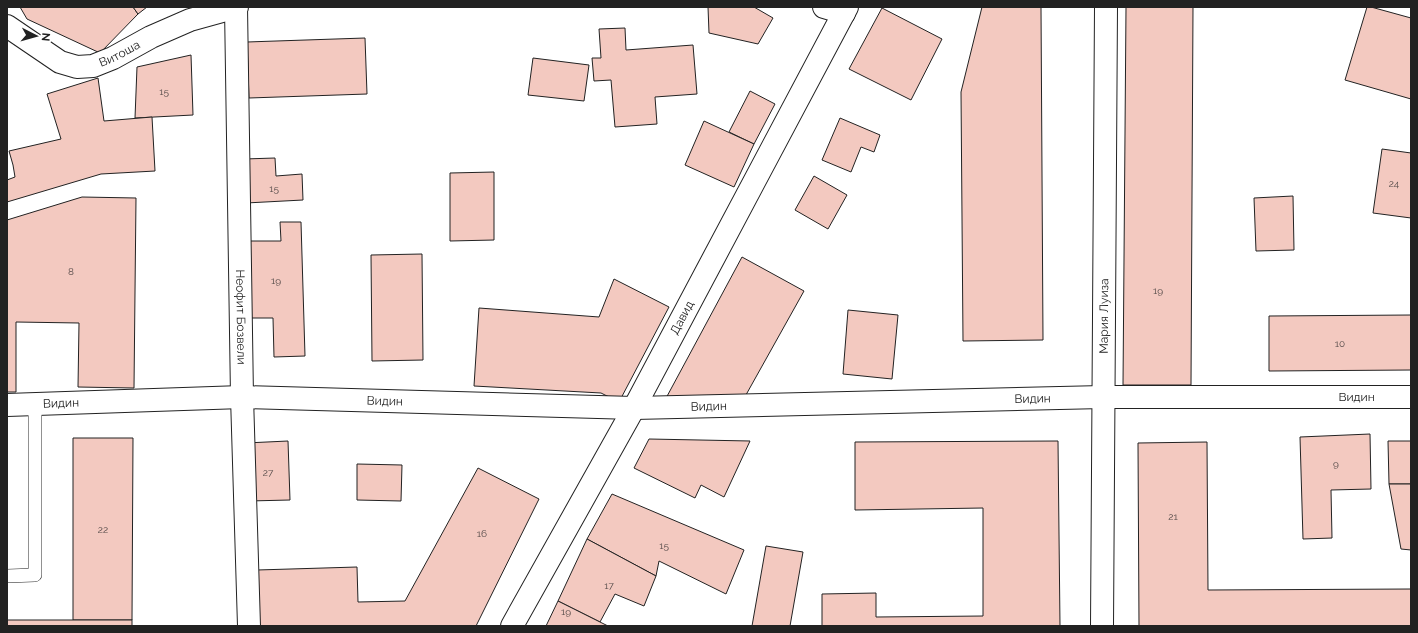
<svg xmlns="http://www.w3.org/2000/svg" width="1418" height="633" viewBox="0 0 1418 633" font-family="Raleway,sans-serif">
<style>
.building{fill:#f3c9c0;stroke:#222}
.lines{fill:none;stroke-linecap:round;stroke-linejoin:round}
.service-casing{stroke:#222;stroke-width:14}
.minor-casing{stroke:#222;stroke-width:24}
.tertiary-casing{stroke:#222;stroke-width:24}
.secondary-casing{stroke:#222;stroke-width:24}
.service{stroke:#fff;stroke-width:13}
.minor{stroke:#fff;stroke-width:22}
.tertiary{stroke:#fff;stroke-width:22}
.secondary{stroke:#fff;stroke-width:22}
.labels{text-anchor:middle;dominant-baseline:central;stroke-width:3;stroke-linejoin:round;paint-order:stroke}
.number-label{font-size:10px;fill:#564c4a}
.street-label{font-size:12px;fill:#222;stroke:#fff}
</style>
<rect width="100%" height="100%" fill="#fff"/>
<!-- building -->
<g class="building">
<path d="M 20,7 L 133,7 L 138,14 L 100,53 L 27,19 Z"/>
<path d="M 133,7 L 147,7 L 138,14 Z"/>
<path d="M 708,7 L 754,7 L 773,18 L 758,44 L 709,33 Z"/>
<path d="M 982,7 L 1041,7 L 1043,340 L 963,341 L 961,92 Z"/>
<path d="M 1126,7 L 1193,7 L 1191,385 L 1123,385 Z"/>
<path d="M 1367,7 L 1371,7 L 1411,18 L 1411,99 L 1345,80 Z"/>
<path d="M 882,8 L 942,39 L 911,100 L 849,69 Z"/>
<path d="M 625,28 L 626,50 L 693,45 L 697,94 L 655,97 L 657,124 L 615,127 L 611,80 L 594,81 L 592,58 L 601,58 L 599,29 Z"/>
<path d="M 365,38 L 367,94 L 249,98 L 247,42 Z"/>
<path d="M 191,55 L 193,115 L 135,118 L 137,67 Z"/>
<path d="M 533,58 L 589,65 L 584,101 L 528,95 Z"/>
<path d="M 98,78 L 104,121 L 152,117 L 155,171 L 101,174 L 7,202 L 7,180 L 15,177 L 13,165 L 9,151 L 61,139 L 47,94 Z"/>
<path d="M 750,91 L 775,104 L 754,144 L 729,132 Z"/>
<path d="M 840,118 L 880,135 L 874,152 L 861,147 L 851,172 L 822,160 Z"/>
<path d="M 704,121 L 754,144 L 734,187 L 685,165 Z"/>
<path d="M 1382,149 L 1411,153 L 1411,218 L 1373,213 Z"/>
<path d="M 275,158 L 276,176 L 302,174 L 303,200 L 246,203 L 244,159 Z"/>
<path d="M 494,172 L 494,240 L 450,241 L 450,173 Z"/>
<path d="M 814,176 L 847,195 L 828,229 L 795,210 Z"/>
<path d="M 1293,196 L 1294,250 L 1256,251 L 1254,198 Z"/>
<path d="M 82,197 L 136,198 L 134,388 L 78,387 L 79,323 L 16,322 L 16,392 L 7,392 L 7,220 Z"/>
<path d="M 280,222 L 301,222 L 305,356 L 274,357 L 273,318 L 250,318 L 248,241 L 281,241 Z"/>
<path d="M 422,254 L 423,360 L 372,361 L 371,255 Z"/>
<path d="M 742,257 L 804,291 L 742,402 L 665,400 Z"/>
<path d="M 614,279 L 669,307 L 619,402 L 601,393 L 474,386 L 479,308 L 599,317 Z"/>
<path d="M 848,310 L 898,315 L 892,379 L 843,374 Z"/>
<path d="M 1411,315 L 1411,370 L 1269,371 L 1269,316 Z"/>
<path d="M 1370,434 L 1371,489 L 1331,490 L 1332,538 L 1303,539 L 1300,437 Z"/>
<path d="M 73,438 L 133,438 L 132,620 L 73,620 Z"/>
<path d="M 649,439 L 750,441 L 724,497 L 701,485 L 695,498 L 634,468 Z"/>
<path d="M 288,441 L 290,500 L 249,501 L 246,443 Z"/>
<path d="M 1058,441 L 1060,626 L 822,626 L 822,594 L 876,593 L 876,617 L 983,616 L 983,508 L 855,510 L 855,442 Z"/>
<path d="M 1388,441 L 1411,441 L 1411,484 L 1389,484 Z"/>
<path d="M 1207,442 L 1208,590 L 1411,589 L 1411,626 L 1139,626 L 1138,443 Z"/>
<path d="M 357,464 L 402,465 L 401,501 L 357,500 Z"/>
<path d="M 478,468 L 539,499 L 476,626 L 258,626 L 257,570 L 357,567 L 358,602 L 405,601 Z"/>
<path d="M 1389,484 L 1411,484 L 1411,550 L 1401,549 Z"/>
<path d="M 612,494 L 744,550 L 726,594 L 659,561 L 656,576 L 587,539 Z"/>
<path d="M 587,539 L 656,576 L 644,606 L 615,594 L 600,622 L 558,601 Z"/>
<path d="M 766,546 L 803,552 L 790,626 L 752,626 Z"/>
<path d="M 558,601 L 608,626 L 546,626 Z"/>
<rect x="7" y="620" width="125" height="6"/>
</g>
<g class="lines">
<!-- service casing -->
<g class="service-casing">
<path id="service" d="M 7,576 L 35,575 L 35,404"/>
</g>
<!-- minor casing -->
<g class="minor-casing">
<g id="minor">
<path d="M 824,7 L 844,13"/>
<path id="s1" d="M 7,26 L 60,62 L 77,67 L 93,66 L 113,58 L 151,37 L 190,20 L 237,7"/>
<path id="s2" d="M 7,405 L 242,397 L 634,408 L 1103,397 L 1411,397"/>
<path id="s3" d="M 512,626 L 634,408 L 847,7"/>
</g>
</g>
<!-- tertiary casing -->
<g class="tertiary-casing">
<g id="tertiary">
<path id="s4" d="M 1102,626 L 1106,7"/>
</g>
</g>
<!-- secondary casing -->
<g class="secondary-casing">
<g id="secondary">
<path id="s5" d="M 236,7 L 242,397 L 249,626"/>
</g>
</g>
<!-- service -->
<use href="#service" class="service"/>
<!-- minor -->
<use href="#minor" class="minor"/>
<!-- tertiary -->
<use href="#tertiary" class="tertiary"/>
<!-- secondary -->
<use href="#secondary" class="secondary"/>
</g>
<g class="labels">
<!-- number labels -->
<g class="number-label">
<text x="164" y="91">15</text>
<text x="1394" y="183">24</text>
<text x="274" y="188">15</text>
<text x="71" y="271">8</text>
<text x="276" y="280">19</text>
<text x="1158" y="290">19</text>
<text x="1340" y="343">10</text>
<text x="1336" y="463">9</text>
<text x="268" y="472">27</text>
<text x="1173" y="516">21</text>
<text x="103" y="529">22</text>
<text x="482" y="533">16</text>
<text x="664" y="545">15</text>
<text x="609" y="585">17</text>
<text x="566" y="611">19</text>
</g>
<!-- street labels -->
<g class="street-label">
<text stroke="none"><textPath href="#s1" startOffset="127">Витоша</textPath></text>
<text stroke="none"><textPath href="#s5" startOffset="310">Неофит Бозвели</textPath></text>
<text stroke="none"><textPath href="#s3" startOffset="352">Давид</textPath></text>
<text stroke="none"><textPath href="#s4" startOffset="310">Мария Луиза</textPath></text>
<text stroke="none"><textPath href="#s2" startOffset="1350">Видин</textPath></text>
<text stroke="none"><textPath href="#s2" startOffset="1026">Видин</textPath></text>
<text stroke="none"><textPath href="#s2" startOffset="378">Видин</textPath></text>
<text stroke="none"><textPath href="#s2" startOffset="54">Видин</textPath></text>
<text stroke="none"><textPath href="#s2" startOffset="702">Видин</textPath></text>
</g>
</g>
<!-- border -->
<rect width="1418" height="633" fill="none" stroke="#222222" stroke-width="16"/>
<!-- north arrow -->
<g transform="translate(36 36) rotate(96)" stroke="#ffffff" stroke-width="3" paint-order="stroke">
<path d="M0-3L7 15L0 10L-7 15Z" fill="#222222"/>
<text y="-6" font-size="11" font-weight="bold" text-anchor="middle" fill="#222222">N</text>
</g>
</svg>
